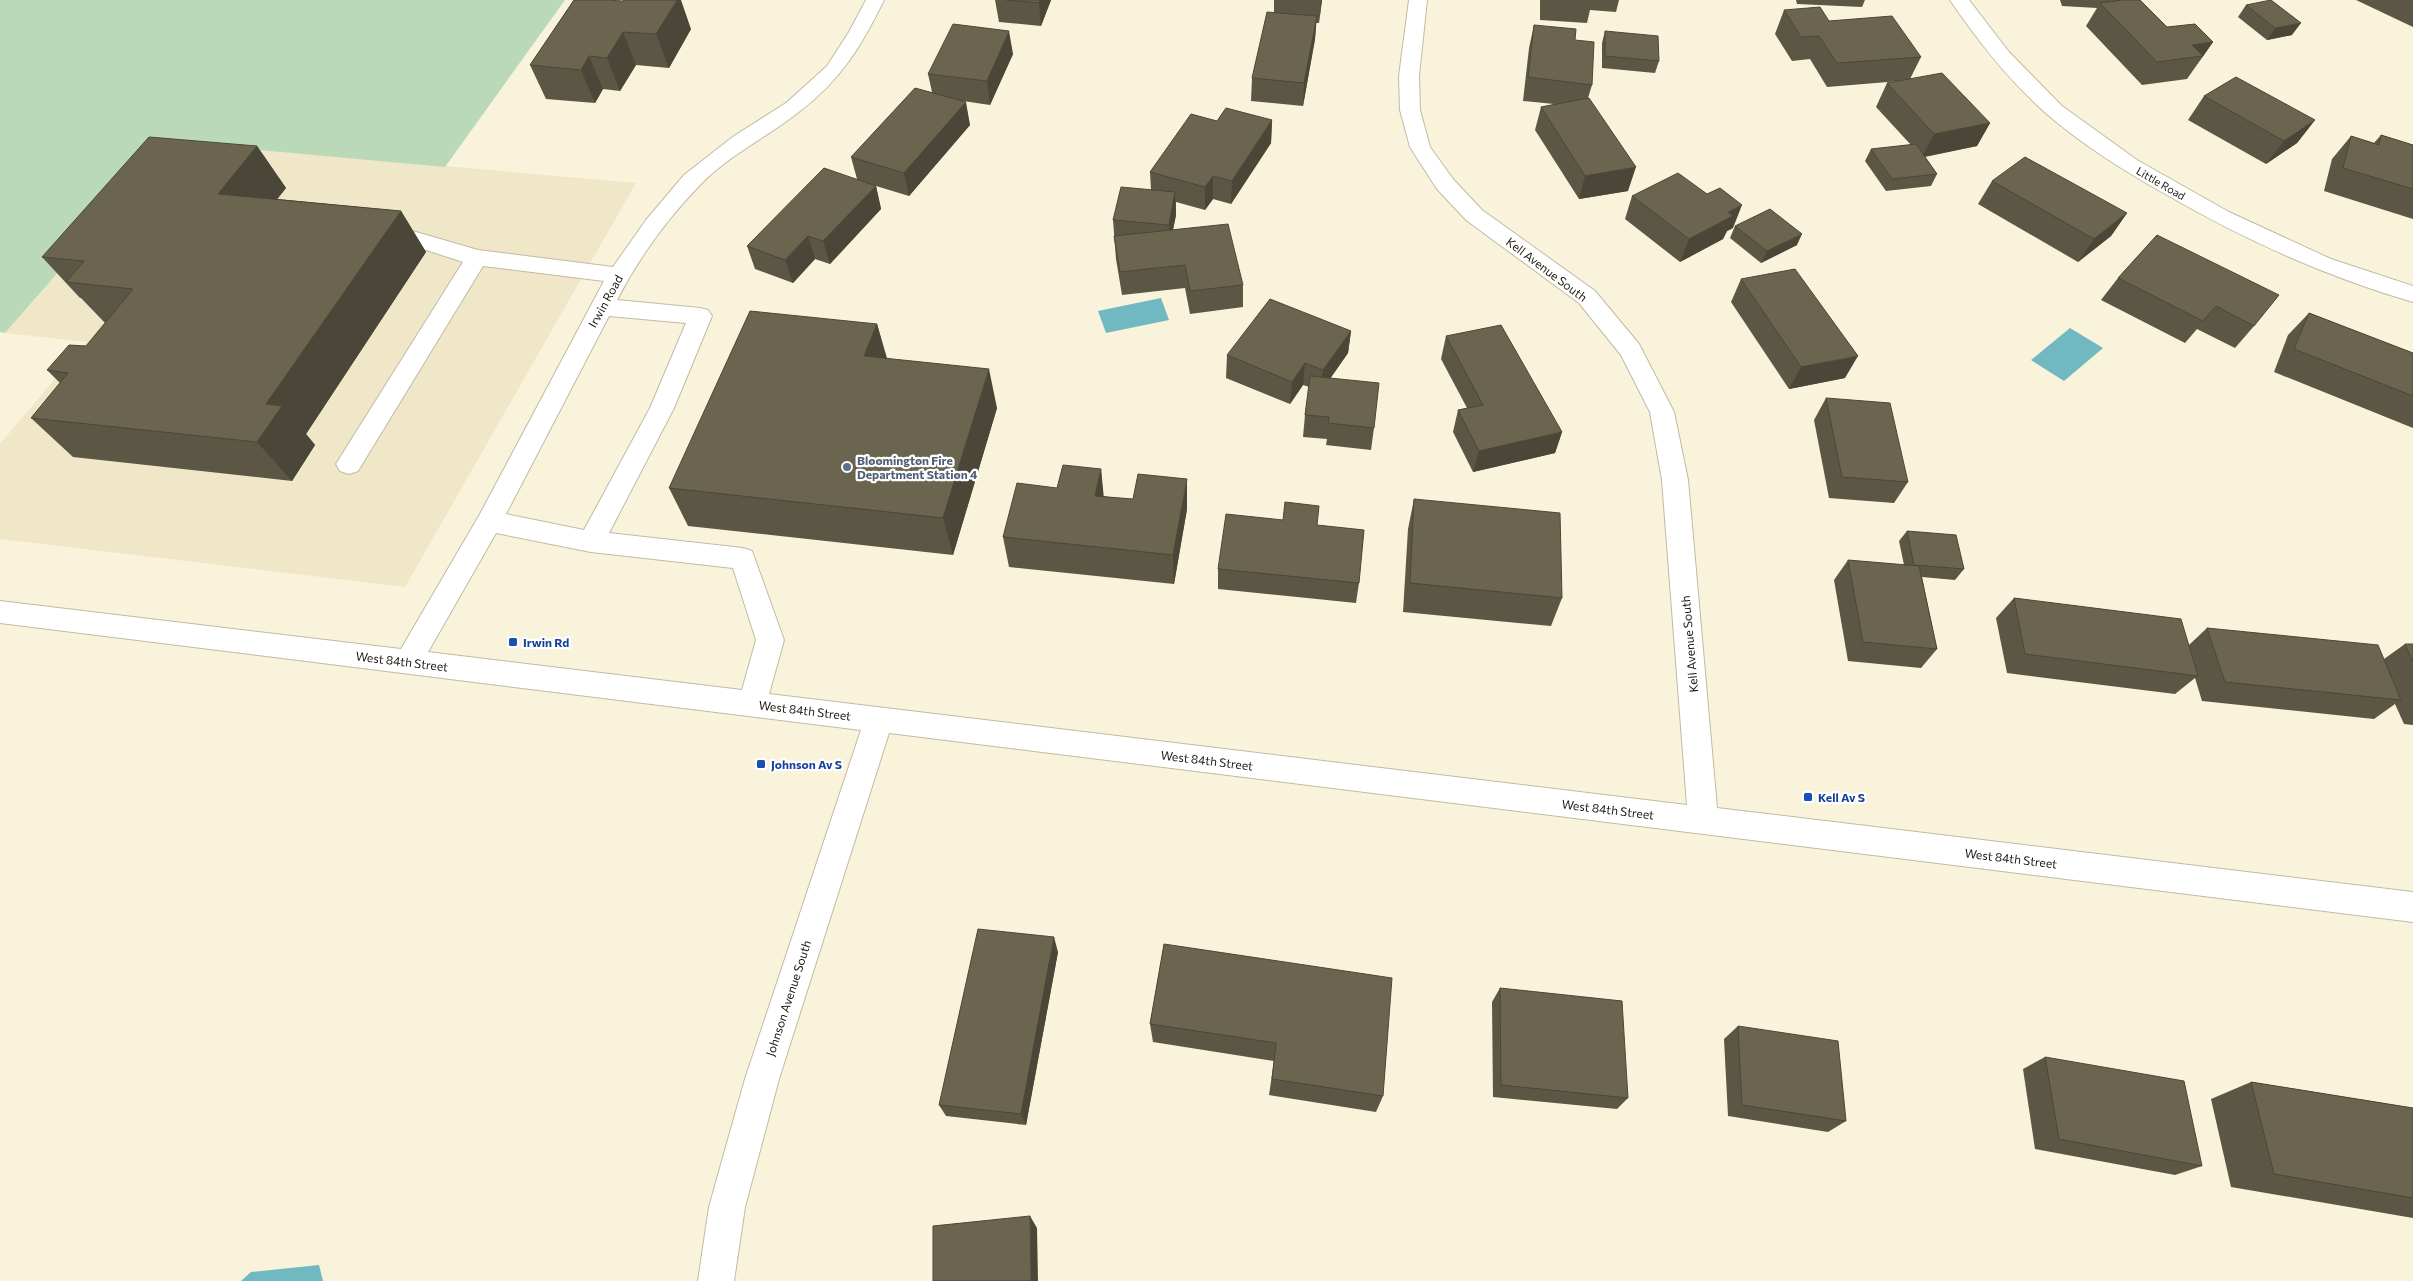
<svg xmlns="http://www.w3.org/2000/svg" width="2413" height="1281" viewBox="0 0 2413 1281" font-family="Commissioner,sans-serif">
<style>
.built{fill:#efe7c8}
.green{fill:#bad9b9}
.water{fill:#71b9c0}
.lines{fill:none;stroke-linecap:round;stroke-linejoin:round}
.minor-casing{stroke:#c1bba4;stroke-width:2}
.minor{fill:#fff;fill-rule:evenodd}
.wall{fill:#5c5745}
.shaded-wall{fill:#4b4738}
.building{fill:#6b6550;stroke:#4b4738}
.service-dot{fill:#5c6f8a;stroke:#fff;stroke-width:2}
.transit-dot{fill:#1a4fb4;stroke:#fff;stroke-width:2}
.labels{text-anchor:middle;dominant-baseline:central;stroke-width:4.5;stroke-linejoin:round;paint-order:stroke}
.far-street-label{font-size:11px;fill:#1b1810;stroke:#fff}
.street-label{font-size:12px;fill:#1b1810;stroke:#fff}
.service-label{font-size:12px;font-weight:bold;fill:#4e5e75;stroke:#fff;text-anchor:start}
.transit-label{font-size:12px;font-weight:bold;fill:#164399;stroke:#fff;text-anchor:start}
</style>
<rect width="100%" height="100%" fill="#f9f3db"/>
<!-- built -->
<path class="built" d="M 172,142 L 636,183 L 405,587 L 0,539 L 0,444 L 86,342 L 5,333 Z"/>
<!-- green -->
<path class="green" d="M 0,0 L 565,0 L 445,167 L 172,142 L 5,333 L 0,332 Z"/>
<!-- water -->
<g class="water">
<path d="M 1161,298 L 1169,320 L 1106,333 L 1098,311 Z"/>
<path d="M 2070,328 L 2103,348 L 2064,381 L 2031,360 Z"/>
<path d="M 319,1265 L 323,1281 L 241,1281 L 251,1272 Z"/>
</g>
<g class="lines">
<!-- minor casing -->
<g class="minor-casing">
<g id="minor">
<path d="M 866,0 L 884,0 C 862,45 841,80 800,111 C 768,137 728,155 699,186 C 667,219 638,259 617,300 L 700,308 L 708,310 L 712,316 L 674,408 L 609,533 L 743,548 L 752,551 L 784,640 L 769,694 L 1687,805 L 1662,480 L 1650,412 L 1621,355 L 1579,303 L 1466,220 L 1437,189 L 1410,147 L 1400,110 L 1399,76 L 1409,0 L 1427,0 L 1419,76 L 1420,110 L 1430,147 L 1453,179 L 1482,210 L 1595,291 L 1639,344 L 1674,412 L 1688,480 L 1717,808 L 2413,892 L 2413,922 L 889,733 L 779,1079 L 745,1207 L 734,1281 L 698,1281 L 709,1207 L 745,1079 L 861,730 L 0,623 L 0,601 L 401,649 L 480,514 L 604,281 L 483,266 L 358,471 L 349,474 L 340,471 L 336,464 L 463,262 L 414,246 L 374,238 L 371,233 L 374,228 L 382,226 L 416,232 L 478,250 L 613,267 L 646,220 L 684,175 L 734,136 L 786,103 L 827,66 L 849,32 ZM 609,316 L 686,323 L 650,408 L 584,530 L 506,514 ZM 496,533 L 591,552 L 733,568 L 756,640 L 742,690 L 428,652 Z"/>
<path d="M 1950,0 L 1969,0 L 2009,52 L 2062,106 L 2137,160 L 2229,212 L 2331,259 L 2413,286 L 2413,302 C 2327,277 2245,240 2167,195 C 2126,172 2084,146 2048,115 C 2010,82 1978,41 1950,0 Z"/>
</g>
</g>
<!-- minor -->
<use href="#minor" class="minor"/>
</g>
<!-- wall -->
<g class="wall">
<path d="M 574,0 L 691,29 L 669,68 L 636,65 L 620,91 L 603,89 L 595,103 L 546,99 L 530,65 Z"/>
<path d="M 995,0 L 1051,0 L 1041,26 L 999,22 Z"/>
<path d="M 1274,0 L 1322,0 L 1319,23 L 1316,23 L 1315,39 L 1303,106 L 1251,101 L 1252,78 L 1274,12 Z"/>
<path d="M 1540,0 L 1619,0 L 1616,12 L 1590,10 L 1587,23 L 1540,20 Z"/>
<path d="M 1796,0 L 1865,0 L 1862,7 L 1797,4 Z"/>
<path d="M 2060,0 L 2119,0 L 2167,27 L 2213,42 L 2187,79 L 2142,85 L 2086,26 L 2097,8 L 2062,6 Z"/>
<path d="M 2356,0 L 2413,0 L 2413,27 Z"/>
<path d="M 2246,5 L 2292,35 L 2267,40 L 2238,17 Z"/>
<path d="M 1784,10 L 1829,21 L 1921,57 L 1910,79 L 1990,123 L 1977,146 L 1925,157 L 1937,174 L 1931,186 L 1886,191 L 1865,161 L 1871,149 L 1911,145 L 1876,107 L 1887,83 L 1900,81 L 1827,87 L 1810,59 L 1792,61 L 1775,34 Z"/>
<path d="M 1534,25 L 1575,40 L 1592,85 L 1588,98 L 1628,191 L 1579,199 L 1535,130 L 1541,107 L 1554,104 L 1523,101 L 1529,48 Z"/>
<path d="M 1605,31 L 1659,61 L 1655,73 L 1602,68 L 1602,43 Z"/>
<path d="M 1013,54 L 990,105 L 963,101 L 970,125 L 909,196 L 876,186 L 881,209 L 830,264 L 815,259 L 793,283 L 755,269 L 747,246 L 857,179 L 851,157 L 932,92 L 928,74 Z"/>
<path d="M 2204,96 L 2315,120 L 2297,143 L 2266,164 L 2188,120 Z"/>
<path d="M 1272,120 L 1271,143 L 1231,204 L 1213,199 L 1205,210 L 1176,202 L 1176,215 L 1173,230 L 1243,285 L 1243,307 L 1190,314 L 1185,288 L 1122,295 L 1116,259 L 1113,220 L 1151,190 L 1150,172 L 1217,121 Z"/>
<path d="M 2381,135 L 2413,145 L 2413,219 L 2324,191 L 2332,159 L 2351,136 L 2374,143 Z"/>
<path d="M 257,146 L 286,188 L 277,199 L 401,211 L 426,252 L 306,434 L 315,445 L 292,481 L 73,457 L 31,418 L 60,383 L 47,370 L 86,346 L 105,323 L 81,298 L 80,298 L 42,257 Z"/>
<path d="M 1992,181 L 2127,213 L 2111,236 L 2078,262 L 1978,204 Z"/>
<path d="M 1632,196 L 1733,228 L 1727,231 L 1723,239 L 1680,262 L 1625,219 Z"/>
<path d="M 1735,226 L 1797,245 L 1761,263 L 1730,238 Z"/>
<path d="M 2157,235 L 2254,326 L 2235,348 L 2197,329 L 2185,343 L 2101,300 L 2118,278 Z"/>
<path d="M 1741,279 L 1845,378 L 1789,389 L 1731,302 Z"/>
<path d="M 2309,313 L 2413,353 L 2413,428 L 2274,372 L 2288,335 Z"/>
<path d="M 877,324 L 887,358 L 997,408 L 953,555 L 688,526 L 669,488 Z"/>
<path d="M 1351,331 L 1348,353 L 1330,378 L 1374,428 L 1371,450 L 1326,445 L 1327,439 L 1303,437 L 1305,415 L 1309,387 L 1303,385 L 1290,404 L 1226,378 L 1227,355 Z"/>
<path d="M 1446,336 L 1562,432 L 1555,453 L 1473,472 L 1453,432 L 1458,410 L 1467,408 L 1441,359 Z"/>
<path d="M 1826,398 L 1908,482 L 1894,503 L 1829,498 L 1814,420 Z"/>
<path d="M 1101,469 L 1103,496 L 1187,509 L 1174,584 L 1009,567 L 1003,537 L 1057,488 Z"/>
<path d="M 1414,499 L 1562,598 L 1551,626 L 1403,612 L 1408,529 Z"/>
<path d="M 1317,525 L 1359,583 L 1356,603 L 1218,589 L 1218,569 Z"/>
<path d="M 1907,531 L 1964,569 L 1955,580 L 1922,577 L 1937,649 L 1921,668 L 1848,661 L 1834,580 L 1848,560 L 1904,565 L 1899,541 Z"/>
<path d="M 2014,598 L 2189,645 L 2207,628 L 2384,659 L 2405,644 L 2413,644 L 2413,725 L 2404,724 L 2395,704 L 2374,719 L 2202,701 L 2195,678 L 2175,694 L 2007,673 L 1996,618 Z"/>
<path d="M 1164,944 L 1383,1096 L 1376,1112 L 1269,1095 L 1274,1061 L 1153,1042 L 1150,1024 Z"/>
<path d="M 1058,952 L 1026,1125 L 946,1116 L 939,1105 Z"/>
<path d="M 1500,988 L 1628,1098 L 1617,1109 L 1493,1097 L 1492,1002 Z"/>
<path d="M 1738,1026 L 1846,1121 L 1828,1132 L 1728,1116 L 1724,1039 Z"/>
<path d="M 2045,1057 L 2202,1166 L 2175,1175 L 2035,1149 L 2023,1069 Z"/>
<path d="M 2251,1082 L 2413,1108 L 2413,1218 L 2231,1187 L 2211,1099 Z"/>
</g>
<!-- shaded-wall -->
<g class="shaded-wall">
<path d="M 677,0 L 681,0 L 691,29 L 669,68 L 656,34 Z"/>
<path d="M 1040,0 L 1051,0 L 1041,26 L 1039,3 Z"/>
<path d="M 1321,0 L 1322,0 L 1319,23 Z"/>
<path d="M 1317,16 L 1315,39 L 1303,106 L 1304,83 Z"/>
<path d="M 2301,23 L 2292,35 L 2267,40 L 2275,28 Z"/>
<path d="M 1009,31 L 1013,54 L 990,105 L 987,81 Z"/>
<path d="M 623,32 L 636,65 L 620,91 L 607,58 Z"/>
<path d="M 2213,42 L 2197,65 L 2203,56 L 2192,45 Z"/>
<path d="M 589,56 L 603,89 L 595,103 L 581,70 Z"/>
<path d="M 966,102 L 970,125 L 909,196 L 904,173 Z"/>
<path d="M 1272,120 L 1271,143 L 1231,204 L 1232,181 Z"/>
<path d="M 2315,120 L 2297,143 L 2266,164 L 2284,141 Z"/>
<path d="M 1990,123 L 1977,146 L 1922,157 L 1934,134 Z"/>
<path d="M 257,146 L 286,188 L 249,235 L 218,194 Z"/>
<path d="M 1636,167 L 1628,191 L 1579,199 L 1585,176 Z"/>
<path d="M 1213,176 L 1213,199 L 1205,210 L 1205,187 Z"/>
<path d="M 876,186 L 881,209 L 830,264 L 823,241 Z"/>
<path d="M 1175,192 L 1176,215 L 1169,248 L 1169,225 Z"/>
<path d="M 1742,205 L 1733,228 L 1727,231 L 1723,239 L 1680,262 L 1689,239 L 1728,212 Z"/>
<path d="M 401,211 L 426,252 L 306,434 L 315,445 L 292,481 L 257,442 L 266,404 Z"/>
<path d="M 2127,213 L 2111,236 L 2078,262 L 2094,239 Z"/>
<path d="M 1802,234 L 1797,245 L 1761,263 L 1767,251 Z"/>
<path d="M 808,236 L 815,259 L 793,283 L 785,260 Z"/>
<path d="M 877,324 L 888,364 L 864,356 Z"/>
<path d="M 1351,331 L 1348,353 L 1321,392 L 1323,370 Z"/>
<path d="M 1858,356 L 1845,378 L 1789,389 L 1801,367 Z"/>
<path d="M 1305,363 L 1303,385 L 1290,404 L 1292,382 Z"/>
<path d="M 989,369 L 997,408 L 953,555 L 943,518 Z"/>
<path d="M 1562,432 L 1555,453 L 1473,472 L 1479,451 Z"/>
<path d="M 1101,469 L 1104,499 L 1095,496 Z"/>
<path d="M 1187,479 L 1187,509 L 1174,584 L 1173,555 Z"/>
<path d="M 1054,937 L 1058,952 L 1026,1125 L 1021,1114 Z"/>
<path d="M 1030,1216 L 1037,1228 L 1038,1281 L 1031,1281 Z"/>
</g>
<!-- building -->
<g class="building">
<path d="M 574,0 L 605,0 L 623,1 L 624,0 L 677,0 L 656,34 L 623,32 L 607,58 L 589,56 L 581,70 L 530,65 Z"/>
<path d="M 1006,0 L 1040,0 L 1039,3 Z"/>
<path d="M 2123,0 L 2140,0 L 2167,27 L 2195,24 L 2213,42 L 2192,45 L 2203,56 L 2157,62 L 2100,3 Z"/>
<path d="M 2271,0 L 2301,23 L 2275,28 L 2246,5 Z"/>
<path d="M 1820,7 L 1829,21 L 1892,16 L 1921,57 L 1837,63 L 1819,36 L 1801,37 L 1784,10 Z"/>
<path d="M 1267,12 L 1317,16 L 1304,83 L 1252,78 Z"/>
<path d="M 953,24 L 1009,31 L 987,81 L 928,74 Z"/>
<path d="M 1534,25 L 1576,29 L 1575,40 L 1594,42 L 1592,85 L 1528,77 Z"/>
<path d="M 1605,31 L 1658,36 L 1659,61 L 1605,56 Z"/>
<path d="M 1942,73 L 1990,123 L 1934,134 L 1887,83 Z"/>
<path d="M 2236,77 L 2315,120 L 2284,141 L 2204,96 Z"/>
<path d="M 915,88 L 966,102 L 904,173 L 851,157 Z"/>
<path d="M 1589,98 L 1636,167 L 1585,176 L 1541,107 Z"/>
<path d="M 1226,108 L 1272,120 L 1232,181 L 1213,176 L 1205,187 L 1150,172 L 1191,114 L 1217,121 Z"/>
<path d="M 2381,135 L 2413,145 L 2413,189 L 2343,168 L 2351,136 L 2379,145 Z"/>
<path d="M 149,137 L 257,146 L 218,194 L 401,211 L 266,404 L 282,406 L 257,442 L 31,418 L 68,373 L 47,370 L 69,345 L 86,346 L 133,289 L 66,282 L 84,261 L 42,257 Z"/>
<path d="M 1916,144 L 1937,174 L 1892,179 L 1871,149 Z"/>
<path d="M 2025,157 L 2127,213 L 2094,239 L 1992,181 Z"/>
<path d="M 824,168 L 876,186 L 823,241 L 808,236 L 785,260 L 747,246 Z"/>
<path d="M 1678,173 L 1707,194 L 1720,188 L 1742,205 L 1728,212 L 1733,216 L 1689,239 L 1632,196 Z"/>
<path d="M 1121,187 L 1175,192 L 1169,225 L 1113,220 Z"/>
<path d="M 1770,209 L 1802,234 L 1767,251 L 1735,226 Z"/>
<path d="M 1228,224 L 1243,285 L 1190,291 L 1185,265 L 1120,272 L 1114,236 Z"/>
<path d="M 2157,235 L 2279,295 L 2254,326 L 2216,306 L 2203,321 L 2118,278 Z"/>
<path d="M 1795,269 L 1858,356 L 1801,367 L 1741,279 Z"/>
<path d="M 1270,299 L 1351,331 L 1323,370 L 1305,363 L 1292,382 L 1227,355 Z"/>
<path d="M 750,311 L 877,324 L 864,356 L 989,369 L 943,518 L 669,488 Z"/>
<path d="M 2309,313 L 2413,353 L 2413,396 L 2294,349 Z"/>
<path d="M 1501,325 L 1562,432 L 1479,451 L 1458,410 L 1483,405 L 1446,336 Z"/>
<path d="M 1310,376 L 1379,383 L 1374,428 L 1328,423 L 1329,417 L 1305,415 Z"/>
<path d="M 1826,398 L 1890,403 L 1908,482 L 1842,477 Z"/>
<path d="M 1063,465 L 1101,469 L 1095,496 L 1133,499 L 1138,474 L 1187,479 L 1173,555 L 1003,537 L 1017,483 L 1057,488 Z"/>
<path d="M 1414,499 L 1560,513 L 1562,598 L 1410,583 Z"/>
<path d="M 1285,502 L 1319,506 L 1317,525 L 1364,530 L 1359,583 L 1218,569 L 1226,514 L 1283,520 Z"/>
<path d="M 1907,531 L 1956,535 L 1964,569 L 1914,565 Z"/>
<path d="M 1848,560 L 1919,566 L 1937,649 L 1863,642 Z"/>
<path d="M 2014,598 L 2181,619 L 2198,676 L 2025,654 Z"/>
<path d="M 2207,628 L 2378,645 L 2401,700 L 2225,682 Z"/>
<path d="M 2405,644 L 2413,644 L 2413,662 Z"/>
<path d="M 978,929 L 1054,937 L 1021,1114 L 939,1105 Z"/>
<path d="M 1164,944 L 1392,978 L 1383,1096 L 1272,1079 L 1276,1043 L 1150,1024 Z"/>
<path d="M 1500,988 L 1622,1001 L 1628,1098 L 1501,1085 Z"/>
<path d="M 1738,1026 L 1838,1041 L 1846,1121 L 1742,1105 Z"/>
<path d="M 2045,1057 L 2184,1081 L 2202,1166 L 2059,1139 Z"/>
<path d="M 2251,1082 L 2413,1108 L 2413,1198 L 2274,1174 Z"/>
<path d="M 1030,1216 L 1031,1281 L 933,1281 L 933,1226 Z"/>
</g>
<!-- markers -->
<circle class="service-dot" cx="847" cy="467" r="5"/>
<g class="transit-dot">
<rect x="508" y="637" width="10" height="10" rx="2.5"/>
<rect x="756" y="759" width="10" height="10" rx="2.5"/>
<rect x="1803" y="792" width="10" height="10" rx="2.5"/>
</g>
<g class="labels">
<!-- far-street labels -->
<g class="far-street-label">
<text transform="translate(2161 183) rotate(30)">Little Road</text>
</g>
<!-- street labels -->
<g class="street-label">
<text transform="translate(1547 269) rotate(37)">Kell Avenue South</text>
<text transform="translate(605 301) rotate(-61)">Irwin Road</text>
<text transform="translate(1689 644) rotate(-95)">Kell Avenue South</text>
<text transform="translate(402 661) rotate(7)">West 84th Street</text>
<text transform="translate(805 710) rotate(7)">West 84th Street</text>
<text transform="translate(1207 760) rotate(7)">West 84th Street</text>
<text transform="translate(1608 809) rotate(7)">West 84th Street</text>
<text transform="translate(2011 858) rotate(7)">West 84th Street</text>
<text transform="translate(788 998) rotate(-72)">Johnson Avenue South</text>
</g>
<!-- service labels -->
<g class="service-label">
<text x="857" y="460">Bloomington Fire<tspan x="857" dy="14">Department Station 4</tspan></text>
</g>
<!-- transit labels -->
<g class="transit-label">
<text x="523" y="642">Irwin Rd</text>
<text x="771" y="764">Johnson Av S</text>
<text x="1818" y="797">Kell Av S</text>
</g>
</g>
</svg>
